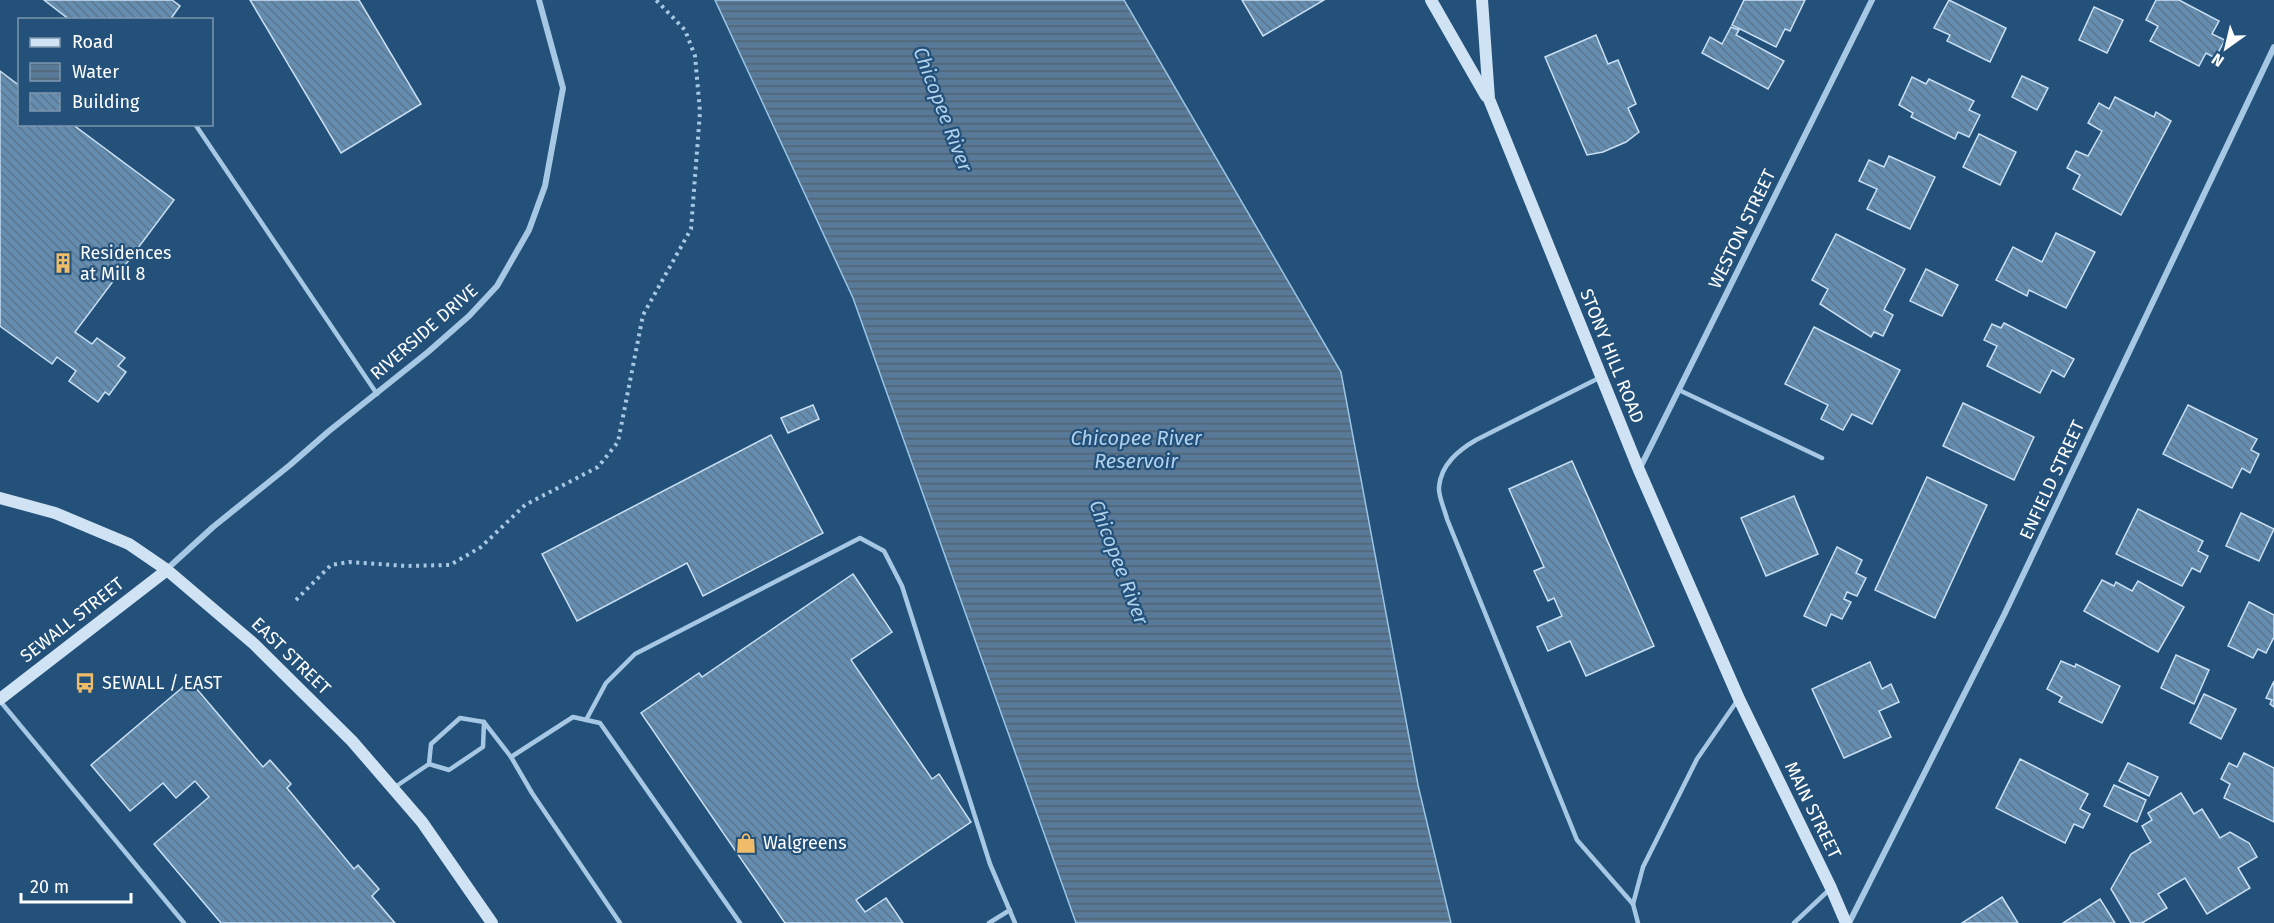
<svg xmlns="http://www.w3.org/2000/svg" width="2274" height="923" viewBox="0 0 2274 923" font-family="'Fira Sans',sans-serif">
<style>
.water{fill:url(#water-rules);stroke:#9ac4e5;stroke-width:1.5}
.building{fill:url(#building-back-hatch);stroke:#c9e0f4;stroke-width:1.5}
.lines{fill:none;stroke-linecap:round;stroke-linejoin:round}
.path{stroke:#a6c8e4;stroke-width:4;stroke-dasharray:3 4.5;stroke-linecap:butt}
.lane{stroke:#a6c8e4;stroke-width:4.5}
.street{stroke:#a6c8e4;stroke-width:6}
.secondary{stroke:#cfe3f4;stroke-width:12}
.labels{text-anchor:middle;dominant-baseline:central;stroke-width:4.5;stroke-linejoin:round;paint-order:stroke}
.street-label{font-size:18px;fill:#fff;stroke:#24517a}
.poi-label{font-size:18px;fill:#fff;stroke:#24517a;text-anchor:start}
.water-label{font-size:20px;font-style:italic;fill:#b1d2ec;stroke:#24517a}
</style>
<defs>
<pattern id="water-rules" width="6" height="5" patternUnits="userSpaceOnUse" patternTransform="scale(1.5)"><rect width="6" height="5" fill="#587a98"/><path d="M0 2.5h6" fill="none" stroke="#526372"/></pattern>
<pattern id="building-back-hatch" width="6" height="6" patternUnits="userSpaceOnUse" patternTransform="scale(1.5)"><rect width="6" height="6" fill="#658db0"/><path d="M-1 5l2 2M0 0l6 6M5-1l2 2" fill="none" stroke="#5c768d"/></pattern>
</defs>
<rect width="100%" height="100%" fill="#24517a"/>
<!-- water -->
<path class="water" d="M 715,0 L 1124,0 L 1341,372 L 1418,785 L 1451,923 L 1076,923 L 853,298 Z"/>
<!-- building -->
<g class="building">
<path d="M 44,0 L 172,0 L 180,6 L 172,17 L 175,20 L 70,20 Z"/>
<path d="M 250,0 L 359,0 L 421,104 L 341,153 Z"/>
<path d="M 1242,0 L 1324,0 L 1263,36 Z"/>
<path d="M 1744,0 L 1805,0 L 1790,31 L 1785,29 L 1776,47 L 1732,25 Z"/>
<path d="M 1949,0 L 2006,28 L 1990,62 L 1947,41 L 1950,35 L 1934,28 Z"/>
<path d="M 2156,0 L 2179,0 L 2219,21 L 2212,34 L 2225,40 L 2215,58 L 2206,53 L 2199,66 L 2150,41 L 2158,26 L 2146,20 Z"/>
<path d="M 2094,7 L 2123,20 L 2107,53 L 2079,40 Z"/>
<path d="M 1731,27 L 1739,30 L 1736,35 L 1784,61 L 1768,89 L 1702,53 L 1710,37 L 1722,44 Z"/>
<path d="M 1596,35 L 1608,64 L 1618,60 L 1636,104 L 1628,108 L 1639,132 L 1626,142 L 1603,152 L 1587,155 L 1545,57 Z"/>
<path d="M 0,71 L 20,86 L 20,124 L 72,124 L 174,200 L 75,332 L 92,344 L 97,338 L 125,358 L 118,366 L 126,372 L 109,395 L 105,392 L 98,402 L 69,381 L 76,371 L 57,357 L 52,364 L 0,326 Z"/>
<path d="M 2022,76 L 2048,88 L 2037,110 L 2012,97 Z"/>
<path d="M 1912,77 L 1926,84 L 1929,79 L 1974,101 L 1969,110 L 1980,115 L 1969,137 L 1958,132 L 1955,139 L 1911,117 L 1913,113 L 1899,105 Z"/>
<path d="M 2115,97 L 2154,117 L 2156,112 L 2171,121 L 2121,215 L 2073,189 L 2080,175 L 2067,168 L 2076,151 L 2088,156 L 2102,131 L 2088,123 L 2099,103 L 2109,109 Z"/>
<path d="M 1979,134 L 2016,152 L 2000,185 L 1963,167 Z"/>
<path d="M 1889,156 L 1935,177 L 1910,229 L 1867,209 L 1877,189 L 1859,181 L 1869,160 L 1884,167 Z"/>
<path d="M 2056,233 L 2095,252 L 2066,308 L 2029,290 L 2027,296 L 1996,280 L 2013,247 L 2042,262 Z"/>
<path d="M 1836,234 L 1905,269 L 1884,310 L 1893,315 L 1883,336 L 1874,332 L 1871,337 L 1820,304 L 1828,289 L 1812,280 Z"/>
<path d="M 1926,269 L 1958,285 L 1942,316 L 1910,301 Z"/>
<path d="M 2004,323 L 2074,359 L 2064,377 L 2052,370 L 2040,393 L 1987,366 L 1997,346 L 1984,340 L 1992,324 L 2001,328 Z"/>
<path d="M 1814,327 L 1900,370 L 1872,424 L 1852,414 L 1843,430 L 1821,419 L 1828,405 L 1785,384 Z"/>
<path d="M 1963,403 L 2034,437 L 2014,480 L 1943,446 Z"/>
<path d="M 813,405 L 819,419 L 788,433 L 781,418 Z"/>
<path d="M 2188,405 L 2257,439 L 2251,450 L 2259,454 L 2250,473 L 2242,468 L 2232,488 L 2163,454 Z"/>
<path d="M 771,435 L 823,533 L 703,596 L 687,563 L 577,621 L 542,554 Z"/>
<path d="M 1572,461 L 1654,646 L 1586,676 L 1570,641 L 1548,651 L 1537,627 L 1562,616 L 1554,598 L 1548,601 L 1534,571 L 1544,567 L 1509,489 Z"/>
<path d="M 1927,477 L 1987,505 L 1935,618 L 1875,590 Z"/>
<path d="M 1794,496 L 1818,554 L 1766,576 L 1741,518 Z"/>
<path d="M 2138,509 L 2203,541 L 2198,551 L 2208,556 L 2200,572 L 2192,568 L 2182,586 L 2116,554 Z"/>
<path d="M 2241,513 L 2274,529 L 2259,561 L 2226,546 Z"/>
<path d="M 1837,547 L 1862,560 L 1856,573 L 1866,578 L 1857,596 L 1847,592 L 1844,599 L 1851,602 L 1842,619 L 1831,614 L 1826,626 L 1804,616 Z"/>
<path d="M 853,574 L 892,632 L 851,660 L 932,779 L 939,774 L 971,822 L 856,900 L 865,912 L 886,898 L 903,923 L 785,923 L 641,713 L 699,673 L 702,677 Z"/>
<path d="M 2102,580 L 2114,586 L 2116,582 L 2132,591 L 2138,581 L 2184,607 L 2158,652 L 2084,611 Z"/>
<path d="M 2249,602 L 2274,615 L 2274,637 L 2266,653 L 2258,649 L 2253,658 L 2228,646 Z"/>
<path d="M 2176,655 L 2209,670 L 2194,704 L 2161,688 Z"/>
<path d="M 2061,661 L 2075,667 L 2076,664 L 2120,686 L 2102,723 L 2059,702 L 2062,697 L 2047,689 Z"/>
<path d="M 1870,662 L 1882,689 L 1891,684 L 1899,702 L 1879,711 L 1891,737 L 1844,758 L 1812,689 Z"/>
<path d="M 190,681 L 263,767 L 270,760 L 291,784 L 287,788 L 354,869 L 358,865 L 379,889 L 372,896 L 395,923 L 221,923 L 154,844 L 209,797 L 195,781 L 176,798 L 163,783 L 130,811 L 91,765 Z"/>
<path d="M 2274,681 L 2274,707 L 2270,704 L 2272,700 L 2266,698 Z"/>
<path d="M 2204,694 L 2236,709 L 2221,739 L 2190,723 Z"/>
<path d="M 2244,753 L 2274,768 L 2274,822 L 2224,798 L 2230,784 L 2221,779 L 2229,763 L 2237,767 Z"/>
<path d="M 2020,759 L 2088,794 L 2080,809 L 2090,814 L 2083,828 L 2074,824 L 2065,843 L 1996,808 Z"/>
<path d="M 2128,763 L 2158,777 L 2149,796 L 2119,781 Z"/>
<path d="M 2114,785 L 2146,800 L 2137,822 L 2104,806 Z"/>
<path d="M 2181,793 L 2194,814 L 2202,809 L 2220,838 L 2230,832 L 2249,843 L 2257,857 L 2238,868 L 2250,888 L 2207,914 L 2185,878 L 2158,894 L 2167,908 L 2142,923 L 2131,923 L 2111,889 L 2131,854 L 2151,842 L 2142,826 L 2152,820 L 2148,813 Z"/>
<path d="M 2002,897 L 2018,923 L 1962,923 Z"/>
<path d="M 2100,899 L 2115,923 L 2063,923 Z"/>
</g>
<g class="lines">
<!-- path -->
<path class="path" d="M 296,600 L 331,565 L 349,562 L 406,566 L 450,565 L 481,547 L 525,505 L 598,467 L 618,442 L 643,315 L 691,229 L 700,112 L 695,56 L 685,30 L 656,0"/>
<!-- lane -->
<g class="lane">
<path d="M 195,124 L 377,394"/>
<path d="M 1601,377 L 1476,440 C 1459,450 1441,464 1439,487 C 1438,496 1445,510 1447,519 L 1577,840 L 1633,904"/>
<path d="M 1679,390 L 1822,458"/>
<path d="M 0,701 L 184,923"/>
<path d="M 460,718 L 484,722 L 483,747 L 449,770 L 429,764 L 431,744 Z"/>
<path d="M 586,720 L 606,683 L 635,654 L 860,538 L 884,551 L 902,586 L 990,864 L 1015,923"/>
<path d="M 484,722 L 511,757"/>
<path d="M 395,787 L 429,764"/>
<path d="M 620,923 L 532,793 L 511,757 L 573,717 L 600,723 L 740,923"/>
<path d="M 989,923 L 1010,910"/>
<path d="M 1638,923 L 1633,904 L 1643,867 L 1697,759 L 1737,701"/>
<path d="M 1794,923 L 1829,890"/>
</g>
<!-- street -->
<g class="street">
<path d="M 1639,470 L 1872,0"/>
<path d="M 167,569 L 213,527 L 290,465 L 329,431 L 428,352 L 469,316 L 497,286 L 529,230 L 545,186 L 563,88 L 539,0"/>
<path d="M 1849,923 L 2004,615 L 2274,47"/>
</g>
<!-- secondary -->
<g class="secondary">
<path d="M 1431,0 L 1486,96"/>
<path d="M 1482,0 L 1489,99 L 1639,470 L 1739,699 L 1831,888 L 1846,923"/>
<path d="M 0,498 L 55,513 L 129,544 L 167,570 L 254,644 L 352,741 L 422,822 L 492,923"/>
<path d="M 0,699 L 167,570"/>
</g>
</g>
<!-- icons -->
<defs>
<g id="building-bare" transform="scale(1.62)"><path d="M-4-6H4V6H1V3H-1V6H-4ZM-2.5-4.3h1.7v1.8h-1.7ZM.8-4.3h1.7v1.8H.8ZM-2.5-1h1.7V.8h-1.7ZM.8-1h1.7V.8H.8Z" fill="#efbc6a" stroke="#24517a" stroke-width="2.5" paint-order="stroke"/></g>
<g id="bus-bare" transform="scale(1.62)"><path d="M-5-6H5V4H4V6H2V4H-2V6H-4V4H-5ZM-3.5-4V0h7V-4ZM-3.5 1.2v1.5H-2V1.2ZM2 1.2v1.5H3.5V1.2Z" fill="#efbc6a" stroke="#24517a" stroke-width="2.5" paint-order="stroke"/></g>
<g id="shop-bare" transform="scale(1.62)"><path d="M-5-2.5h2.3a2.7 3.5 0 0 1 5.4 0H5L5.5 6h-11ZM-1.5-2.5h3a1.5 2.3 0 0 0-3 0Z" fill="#efbc6a" stroke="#24517a" stroke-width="2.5" paint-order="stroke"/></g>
</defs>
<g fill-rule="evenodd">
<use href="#building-bare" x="63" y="263"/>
<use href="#bus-bare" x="85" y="683"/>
<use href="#shop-bare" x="746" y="843"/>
</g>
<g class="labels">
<!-- street labels -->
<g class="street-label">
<text transform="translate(1742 229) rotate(-64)">WESTON STREET</text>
<text transform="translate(424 332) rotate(-41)">RIVERSIDE DRIVE</text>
<text transform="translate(1612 356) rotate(68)">STONY HILL ROAD</text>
<text transform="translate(2052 480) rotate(-65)">ENFIELD STREET</text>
<text transform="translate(72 620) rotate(-38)">SEWALL STREET</text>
<text transform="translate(291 656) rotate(44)">EAST STREET</text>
<text transform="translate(1813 810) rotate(64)">MAIN STREET</text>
</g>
<!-- poi labels -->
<g class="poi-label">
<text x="80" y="253">Residences<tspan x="80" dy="21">at Mill 8</tspan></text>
<text x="102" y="683">SEWALL / EAST</text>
<text x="763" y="843">Walgreens</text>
</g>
<!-- water labels -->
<g class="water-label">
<text transform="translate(943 109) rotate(69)">Chicopee River</text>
<text x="1136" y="438">Chicopee River<tspan x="1136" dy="23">Reservoir</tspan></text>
<text transform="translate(1119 562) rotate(69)">Chicopee River</text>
</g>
</g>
<!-- legend -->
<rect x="18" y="18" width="195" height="108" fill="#24517a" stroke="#7c97af" stroke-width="1.5"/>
<rect x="30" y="38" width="30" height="9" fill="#cfe3f4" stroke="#7c97af" stroke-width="1.5"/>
<text x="72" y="48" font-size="18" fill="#ffffff">Road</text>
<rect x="30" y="63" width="30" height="18" fill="url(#water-rules)" stroke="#7c97af" stroke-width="1.5"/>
<text x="72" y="78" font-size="18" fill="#ffffff">Water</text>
<rect x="30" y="93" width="30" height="18" fill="url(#building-back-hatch)" stroke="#7c97af" stroke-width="1.5"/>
<text x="72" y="108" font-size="18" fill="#ffffff">Building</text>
<!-- north arrow -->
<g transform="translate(2226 48) rotate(214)" stroke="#24517a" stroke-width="4.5" paint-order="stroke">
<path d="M0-4.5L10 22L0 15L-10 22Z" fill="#ffffff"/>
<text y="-9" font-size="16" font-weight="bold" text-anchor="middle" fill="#ffffff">N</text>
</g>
<!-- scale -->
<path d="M21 893v9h110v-9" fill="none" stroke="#ffffff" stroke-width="3"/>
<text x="30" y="893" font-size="18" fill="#ffffff" stroke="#24517a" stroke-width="4.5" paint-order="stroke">20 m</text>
</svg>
